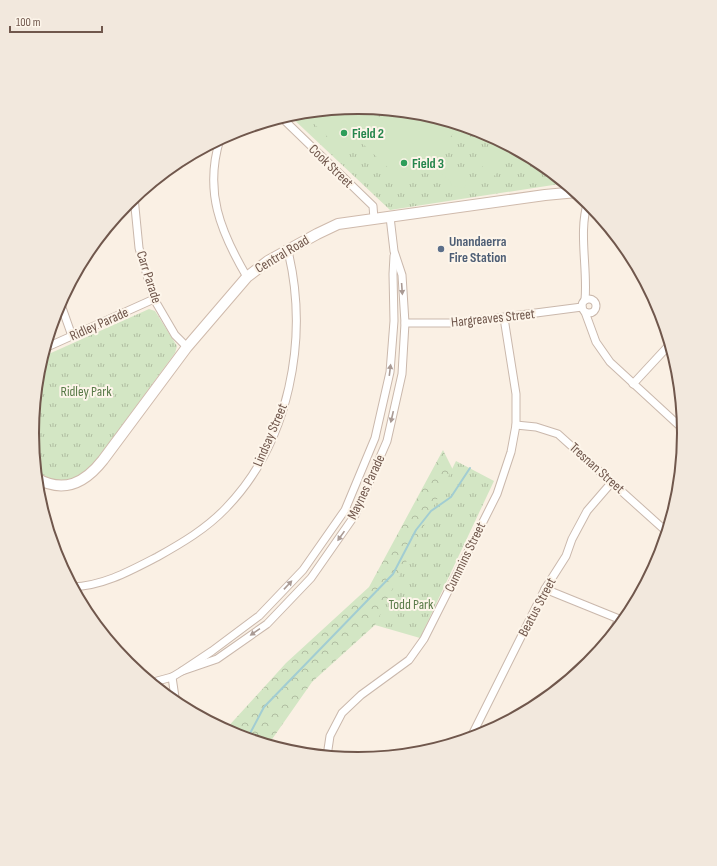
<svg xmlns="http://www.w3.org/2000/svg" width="717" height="866" viewBox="0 0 717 866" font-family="'Sofia Sans Condensed',sans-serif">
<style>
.forest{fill:url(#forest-crowns)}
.park{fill:url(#park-tufts)}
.pitch{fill:#d3e6c4}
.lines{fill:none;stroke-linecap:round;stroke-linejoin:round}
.stream{stroke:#a2cdd2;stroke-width:2}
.minor-casing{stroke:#cab8ac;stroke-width:9}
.secondary-casing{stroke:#cfbaac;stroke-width:12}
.minor{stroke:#fff;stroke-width:7}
.secondary{stroke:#fff;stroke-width:10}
.oneway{fill:#a99a94}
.leisure-dot{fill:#2e9e5b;stroke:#fdf5ea;stroke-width:1.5}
.service-dot{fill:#5c6f8a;stroke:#fdf5ea;stroke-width:1.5}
.labels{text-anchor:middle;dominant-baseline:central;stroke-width:4;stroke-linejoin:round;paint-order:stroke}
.leisure-label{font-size:14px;font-weight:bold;fill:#27864d;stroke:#fdf5ea;text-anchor:start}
.street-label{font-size:14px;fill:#70574c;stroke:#fdf5ea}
.service-label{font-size:14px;font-weight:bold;fill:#4e5e75;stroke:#fdf5ea;text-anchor:start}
.park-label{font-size:14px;fill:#597a48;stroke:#fdf5ea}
.rim{fill:none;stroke:#70574c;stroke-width:2}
</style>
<defs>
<pattern id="forest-crowns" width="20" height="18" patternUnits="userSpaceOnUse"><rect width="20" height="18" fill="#d3e6c4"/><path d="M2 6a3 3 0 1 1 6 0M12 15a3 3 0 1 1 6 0" fill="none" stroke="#b0bda1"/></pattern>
<pattern id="park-tufts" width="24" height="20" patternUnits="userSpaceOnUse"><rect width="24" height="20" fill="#d3e6c4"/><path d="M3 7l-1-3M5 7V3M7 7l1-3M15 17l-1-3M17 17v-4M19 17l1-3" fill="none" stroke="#b0bda1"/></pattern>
</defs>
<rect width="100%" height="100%" fill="#faf0e4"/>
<!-- forest -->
<path class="forest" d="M 443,450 L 466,496 L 425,608 L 375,625 L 312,682 L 268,745 L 233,735 L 225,730 L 286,663 L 369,587 Z"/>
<!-- park -->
<g class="park">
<path d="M 359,107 L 422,113 L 484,131 L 540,162 L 566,183 L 390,210 L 289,115 L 295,113 Z"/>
<path d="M 149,309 L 155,311 L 177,346 L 175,353 L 92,466 L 72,480 L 48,480 L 36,470 L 32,433 L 38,369 L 42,357 Z"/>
<path d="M 456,461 L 494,481 L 420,638 L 375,625 Z"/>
</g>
<!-- pitch -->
<g class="pitch">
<path d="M 359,107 L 385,109 L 345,154 L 302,112 Z"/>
<path d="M 393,110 L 422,113 L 462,125 L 405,184 L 362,143 Z"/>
<path d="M 495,144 L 510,159 L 503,167 L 488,152 Z"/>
<path d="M 485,155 L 500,170 L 493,177 L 478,162 Z"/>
<path d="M 447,163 L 451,163 L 462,174 L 464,174 L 466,185 L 464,188 L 452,186 L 450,181 L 441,173 L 444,164 Z"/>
</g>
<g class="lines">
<!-- stream -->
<path class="stream" d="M 247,739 L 264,707 L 393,574 L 416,530 L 431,511 L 451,497 L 470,468"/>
<!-- minor casing -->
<g class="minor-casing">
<g id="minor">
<path d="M 281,117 L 373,206 L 374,219"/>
<path d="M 220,139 C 204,191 220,231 247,277"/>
<path d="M 134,197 L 139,248 L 154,299 L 175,335 L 187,347"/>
<circle cx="589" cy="306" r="7"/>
<path d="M 585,300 C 588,268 578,232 588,201"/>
<path d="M 60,302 L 72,336"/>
<path d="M 585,312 L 596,342 L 610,362 L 685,431"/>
<path d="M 405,323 L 459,323 L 582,307"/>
<path d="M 45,348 L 154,299"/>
<path d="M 633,384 L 671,343"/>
<path d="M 516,425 L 536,427 L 558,434 L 668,533"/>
<path d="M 72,587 C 103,586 130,571 157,557 C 182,543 206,529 226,508 C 290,442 309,338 288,251"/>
<path d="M 545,589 L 624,621"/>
<path d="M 610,638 L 619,619"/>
<path d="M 182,671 L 217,659 L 267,624 L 311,578 L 355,515 L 387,441 L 402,374 L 405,323 L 402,275 L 394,251 L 390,217"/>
<path d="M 172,677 L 176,704"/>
<path d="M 150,683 L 172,677 L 182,671 L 212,651 L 259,616 L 303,570 L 345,510 L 375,438 L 390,372 L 394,321 L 393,274 L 394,256"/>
<path d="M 470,739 L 545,589 L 566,556 L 572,539 L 587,511 L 612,482"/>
<path d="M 327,756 L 330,736 L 342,713 L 361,695 L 409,660 L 424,639 L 497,494 L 511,452 L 516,425 L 516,394 L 504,318"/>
</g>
</g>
<!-- secondary casing -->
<g class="secondary-casing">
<path id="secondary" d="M 36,478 C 64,494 85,483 103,460 L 187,347 L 247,277 L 268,261 L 317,234 L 338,224 L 545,195 L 577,192"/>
</g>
<!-- minor -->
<use href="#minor" class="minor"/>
<!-- secondary -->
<use href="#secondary" class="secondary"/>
</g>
<!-- one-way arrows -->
<defs><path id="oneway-solid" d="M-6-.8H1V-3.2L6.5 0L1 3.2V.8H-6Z"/></defs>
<g class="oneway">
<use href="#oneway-solid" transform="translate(402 289) rotate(86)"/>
<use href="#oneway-solid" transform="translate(390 370) rotate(-83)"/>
<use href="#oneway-solid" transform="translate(392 417) rotate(103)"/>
<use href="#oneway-solid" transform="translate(341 536) rotate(125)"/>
<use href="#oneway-solid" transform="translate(288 585) rotate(-47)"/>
<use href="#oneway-solid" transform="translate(255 632) rotate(146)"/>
</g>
<!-- markers -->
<g class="leisure-dot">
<circle cx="344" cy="133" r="4"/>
<circle cx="404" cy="163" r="4"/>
</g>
<circle class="service-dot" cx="441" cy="249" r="4"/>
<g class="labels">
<!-- leisure labels -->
<g class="leisure-label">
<text x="352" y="133">Field 2</text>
<text x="412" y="163">Field 3</text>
</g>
<!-- street labels -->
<g class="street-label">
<text transform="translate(331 166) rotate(44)">Cook Street</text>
<text transform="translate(282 254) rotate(-31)">Central Road</text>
<text transform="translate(149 277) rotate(72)">Carr Parade</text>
<text transform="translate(493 318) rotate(-6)">Hargreaves Street</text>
<text transform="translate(99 324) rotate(-24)">Ridley Parade</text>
<text transform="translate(270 435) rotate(-67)">Lindsay Street</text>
<text transform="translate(597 468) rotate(42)">Tresnan Street</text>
<text transform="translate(366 487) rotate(-65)">Maynes Parade</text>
<text transform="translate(465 557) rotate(-64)">Cummins Street</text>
<text transform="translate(537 607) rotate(-62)">Beatus Street</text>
</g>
<!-- service labels -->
<g class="service-label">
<text x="449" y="241">Unandaerra<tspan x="449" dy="16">Fire Station</tspan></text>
</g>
<!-- park labels -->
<g class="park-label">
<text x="86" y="391">Ridley Park</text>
<text x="411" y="604">Todd Park</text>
</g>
</g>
<!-- crop -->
<path d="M0 0H717V866H0ZM39 433a319 319 0 1 1 638 0a319 319 0 1 1-638 0Z" fill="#f2e8dd" fill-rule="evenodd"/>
<path class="rim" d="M39 433a319 319 0 1 1 638 0a319 319 0 1 1-638 0Z"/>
<!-- scale -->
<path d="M10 26v6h92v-6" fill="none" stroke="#70574c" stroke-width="2"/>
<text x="16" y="26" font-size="12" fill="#70574c" stroke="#fdf5ea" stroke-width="3" paint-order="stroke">100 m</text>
</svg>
